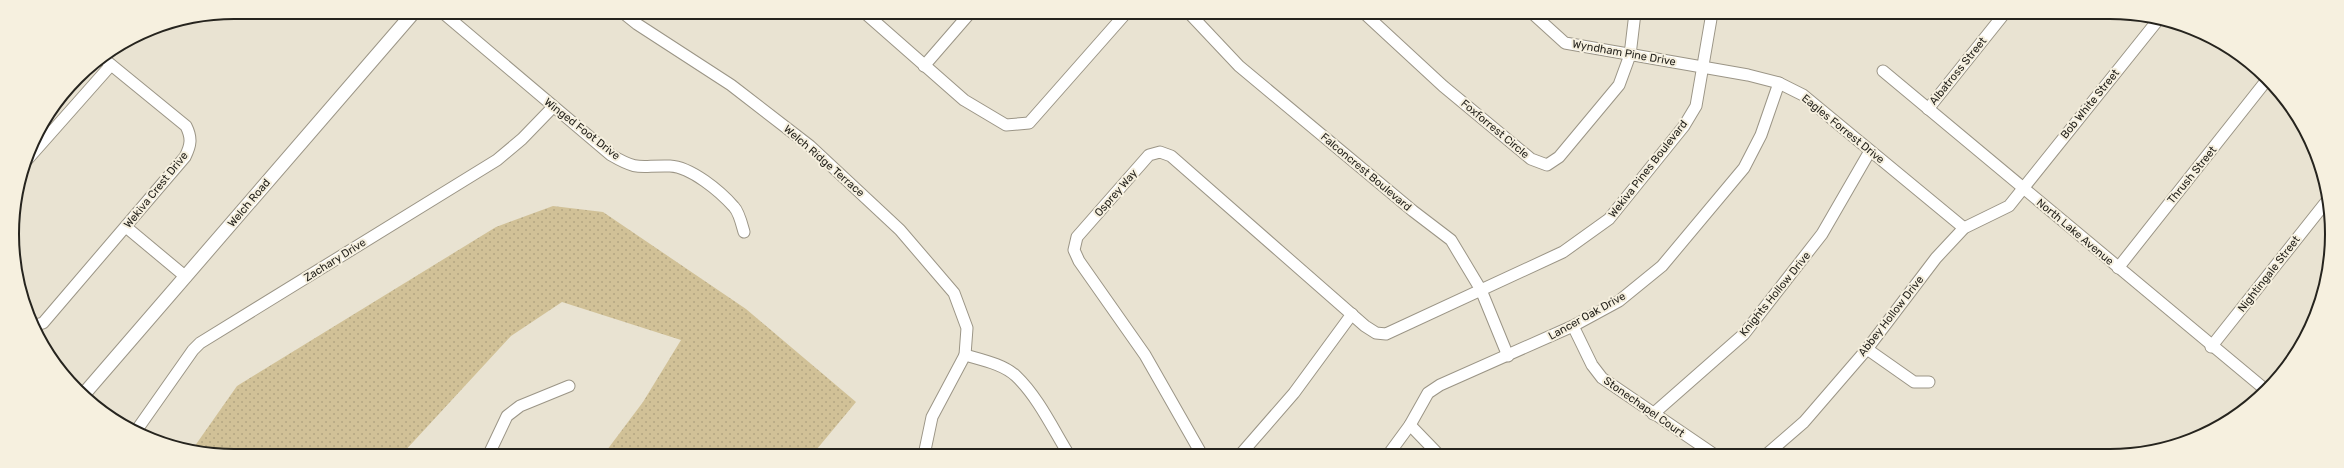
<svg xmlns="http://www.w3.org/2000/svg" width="2344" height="468" viewBox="0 0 2344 468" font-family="Rubik,sans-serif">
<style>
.grass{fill:url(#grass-dots)}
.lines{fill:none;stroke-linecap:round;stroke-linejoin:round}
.minor-casing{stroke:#9b9586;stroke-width:13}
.tertiary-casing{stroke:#9b9586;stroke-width:15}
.minor{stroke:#fff;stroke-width:11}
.tertiary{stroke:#fff;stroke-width:13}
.labels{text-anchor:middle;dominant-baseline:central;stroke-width:4;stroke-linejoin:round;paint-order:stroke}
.street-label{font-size:11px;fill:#26241e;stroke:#f6f0df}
.rim{fill:none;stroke:#26241e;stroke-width:2}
</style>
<defs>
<pattern id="grass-dots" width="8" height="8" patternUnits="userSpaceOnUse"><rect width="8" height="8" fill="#d1c197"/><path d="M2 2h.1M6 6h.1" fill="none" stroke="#b3a682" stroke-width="1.8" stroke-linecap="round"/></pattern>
</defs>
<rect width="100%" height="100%" fill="#e9e3d2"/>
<!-- grass -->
<path class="grass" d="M 553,206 L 603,212 L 746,309 L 856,402 L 812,455 L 604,454 L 643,402 L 681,340 L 562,302 L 511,336 L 402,454 L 205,454 L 192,450 L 237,386 L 496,227 Z"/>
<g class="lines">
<!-- minor casing -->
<g class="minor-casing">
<g id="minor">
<path d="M 442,12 L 611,155 C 640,172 640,165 670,166 C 691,167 720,191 734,207 C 739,212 742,225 744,232"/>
<path d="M 622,12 L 637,24 L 731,85 L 810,146 L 900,230 L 954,293 L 967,328 L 965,355"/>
<path d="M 865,13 L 964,100 L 1006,125 L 1029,123 L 1126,13"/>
<path d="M 1189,13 L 1239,66 L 1413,211 L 1451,240 L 1481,290 L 1508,356"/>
<path d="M 1364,13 L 1443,86 L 1531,159 L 1547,165 L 1559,157 L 1619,85 L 1630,55 L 1635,13"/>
<path d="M 1532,13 L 1565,43 L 1748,75 L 1779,83 L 1803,95 L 1964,228"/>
<path d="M 924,66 L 970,13"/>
<path d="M 1883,71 L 2267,391"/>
<path d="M 1928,109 L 2004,14"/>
<path d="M 26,161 L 111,65"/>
<path d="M 126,227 L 186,277"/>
<path d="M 2118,268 L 2266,81"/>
<path d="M 35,325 L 43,323 L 185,157 C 191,145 192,138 186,126 L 104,59"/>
<path d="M 1573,326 L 1592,365 L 1602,378 L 1715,455"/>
<path d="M 2211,347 L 2326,202"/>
<path d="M 1867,349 L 1914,382 L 1929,382"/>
<path d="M 1653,414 L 1744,334 L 1822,234 L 1870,151"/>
<path d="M 1410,425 L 1439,455"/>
<path d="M 136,431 L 193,350 L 200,343 L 497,160 L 522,139 L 553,107"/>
<path d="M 489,454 L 507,416 L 520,406 L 569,386"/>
<path d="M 924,455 L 932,417 L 965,355 C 982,360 1003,364 1016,376 C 1038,397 1053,429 1069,455"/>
<path d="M 1202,455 L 1145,355 L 1079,261 L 1074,250 L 1077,237 L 1149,155 L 1160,152 L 1171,156 L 1365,326 L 1376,333 L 1386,334 L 1563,252 L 1609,219 L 1684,126 L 1696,106 L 1712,13"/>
<path d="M 1240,455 L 1294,393 L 1352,314"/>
<path d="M 1388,455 L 1410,425 L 1428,393 L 1440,385 L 1573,326 L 1619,301 L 1662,266 L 1744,168 L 1761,135 L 1779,83"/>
<path d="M 1766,455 L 1804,422 L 1867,349 L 1936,258 L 1964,228 L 2009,206 L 2158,20"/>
</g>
</g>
<!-- tertiary casing -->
<g class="tertiary-casing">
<path id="tertiary" d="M 84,394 L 414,12"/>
</g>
<!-- minor -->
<use href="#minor" class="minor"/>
<!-- tertiary -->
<use href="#tertiary" class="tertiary"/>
</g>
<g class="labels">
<!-- street labels -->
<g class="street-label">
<text transform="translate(1624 53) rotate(10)">Wyndham Pine Drive</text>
<text transform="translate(1958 71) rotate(-51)">Albatross Street</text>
<text transform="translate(2090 104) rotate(-51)">Bob White Street</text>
<text transform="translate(582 129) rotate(38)">Winged Foot Drive</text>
<text transform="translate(1495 129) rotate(40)">Foxforrest Circle</text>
<text transform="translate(1843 129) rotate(39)">Eagles Forrest Drive</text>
<text transform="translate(824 161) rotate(41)">Welch Ridge Terrace</text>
<text transform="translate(1648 169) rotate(-52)">Wekiva Pines Boulevard</text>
<text transform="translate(1366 172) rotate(40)">Falconcrest Boulevard</text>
<text transform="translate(2192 175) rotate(-51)">Thrush Street</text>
<text transform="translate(156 190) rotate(-51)">Wekiva Crest Drive</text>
<text transform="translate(1116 193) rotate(-49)">Osprey Way</text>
<text transform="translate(249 203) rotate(-50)">Welch Road</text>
<text transform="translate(2075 232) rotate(40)">North Lake Avenue</text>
<text transform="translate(335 260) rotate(-32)">Zachary Drive</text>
<text transform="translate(2269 274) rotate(-52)">Nightingale Street</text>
<text transform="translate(1775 294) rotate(-51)">Knights Hollow Drive</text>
<text transform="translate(1587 316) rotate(-29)">Lancer Oak Drive</text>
<text transform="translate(1891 316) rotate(-52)">Abbey Hollow Drive</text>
<text transform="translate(1644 407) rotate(35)">Stonechapel Court</text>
</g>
</g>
<!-- crop -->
<path d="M0 0H2344V468H0ZM234 19H2110A215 215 0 0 1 2325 234V234A215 215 0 0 1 2110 449H234A215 215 0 0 1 19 234V234A215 215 0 0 1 234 19Z" fill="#f6f0df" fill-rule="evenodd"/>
<path class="rim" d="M234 19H2110A215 215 0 0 1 2325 234V234A215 215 0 0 1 2110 449H234A215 215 0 0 1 19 234V234A215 215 0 0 1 234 19Z"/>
</svg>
